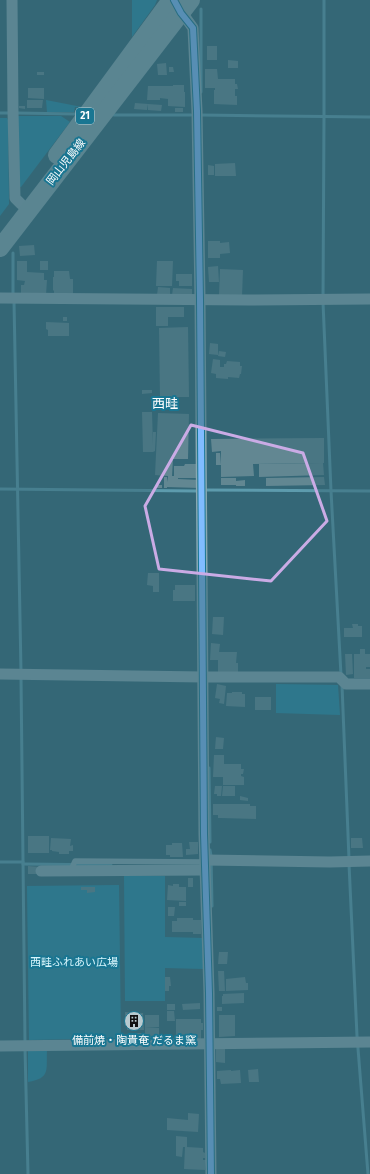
<svg xmlns="http://www.w3.org/2000/svg" width="370" height="1174" viewBox="0 0 370 1174" font-family="'Fira Sans','Noto Sans JP',sans-serif">
<style>
.green{fill:#268aa6}
.lines{fill:none;stroke-linecap:round;stroke-linejoin:round}
.stream{stroke:#5d9bad;stroke-width:3}
.building{fill:#628792}
.lane{stroke:#89a9b3;stroke-width:5.5}
.street{stroke:#89a9b3;stroke-width:11}
.primary{stroke:#88a8b1;stroke-width:18}
.cycleway-casing{stroke:#197692;stroke-width:8}
.cycleway{stroke:#80bcff;stroke-width:6}
.marked{fill:none;stroke:#caabe5;stroke-width:3;stroke-linejoin:round}
.labels{text-anchor:middle;dominant-baseline:central;stroke-width:4;stroke-linejoin:round;paint-order:stroke}
.shield{fill:#197692;stroke:#bad6de;stroke-width:1}
.shield-label{font-size:10px;font-weight:bold;fill:#fff}
.street-label{font-size:11px;fill:#fff;stroke:#197692}
.park-label{font-size:11px;fill:#d8f5fc;stroke:#197692}
.poi-label{font-size:11px;fill:#fff;stroke:#197692}
.quarter-label{font-size:13px;fill:#fff;stroke:#197692}
</style>
<rect width="100%" height="100%" fill="#346777"/>
<!-- green -->
<g class="green">
<path d="M 132,0 L 157,0 L 155,5 L 132,37 Z"/>
<path d="M 46,100 L 82,107 L 81,108 L 75,107 L 74,112 L 47,112 Z"/>
<path d="M 16,116 L 61,116 L 70,122 L 21,187 L 17,186 Z"/>
<path d="M 0,118 L 7,118 L 8,120 L 9,204 L 0,216 Z"/>
<path d="M 276,684 L 338,685 L 340,715 L 276,713 Z"/>
<path d="M 124,875 L 165,876 L 165,937 L 203,938 L 204,969 L 165,968 L 165,1001 L 125,1001 Z"/>
<path d="M 119,885 L 121,1038 L 29,1040 L 27,886 Z"/>
<path d="M 28,1050 L 47,1050 C 46,1070 51,1078 28,1082 Z"/>
</g>
<g class="lines">
<!-- stream -->
<g class="stream">
<path d="M 324,0 L 324,116 L 323,302 L 331,491 L 341,675"/>
<path d="M 201,9 L 201,92"/>
<path d="M 0,113 L 10,113"/>
<path d="M 16,113 L 76,114"/>
<path d="M 114,115 L 191,115"/>
<path d="M 200,115 L 370,117"/>
<path d="M 13,253 L 13,296"/>
<path d="M 14,301 L 21,672"/>
<path d="M 0,489 L 197,491"/>
<path d="M 205,490 L 370,491"/>
<path d="M 21,677 L 25,1043"/>
<path d="M 342,685 L 349,859"/>
<path d="M 209,768 L 210,842"/>
<path d="M 210,850 L 211,856 L 212,906"/>
<path d="M 0,862 L 23,862"/>
<path d="M 23,864 L 111,865"/>
<path d="M 349,864 L 357,1036 L 368,1174"/>
<path d="M 25,1048 L 28,1174"/>
</g>
</g>
<!-- building -->
<g class="building">
<rect x="207" y="46" width="10" height="14"/>
<path d="M 228,60 L 238,61 L 238,68 L 228,68 Z"/>
<path d="M 166,63 L 167,75 L 158,75 L 157,64 Z"/>
<path d="M 169,67 L 173,67 L 174,72 L 169,72 Z"/>
<path d="M 205,69 L 217,69 L 218,79 L 235,79 L 235,84 L 237,84 L 238,89 L 235,89 L 235,96 L 237,96 L 237,105 L 214,104 L 214,90 L 215,90 L 215,88 L 205,88 Z"/>
<rect x="37" y="72" width="7" height="3"/>
<path d="M 173,85 L 184,85 L 184,92 L 185,92 L 185,107 L 168,106 L 168,99 L 160,98 L 160,100 L 147,100 L 148,86 L 173,86 Z"/>
<path d="M 28,88 L 44,88 L 44,99 L 28,98 Z"/>
<path d="M 27,100 L 43,100 L 42,108 L 27,108 Z"/>
<path d="M 135,103 L 148,104 L 147,110 L 134,109 Z"/>
<path d="M 148,104 L 162,105 L 161,111 L 148,110 Z"/>
<path d="M 19,106 L 25,106 L 25,109 L 19,108 Z"/>
<rect x="175" y="108" width="8" height="4"/>
<path d="M 235,163 L 236,176 L 215,176 L 215,164 Z"/>
<path d="M 208,165 L 214,166 L 214,175 L 208,175 Z"/>
<path d="M 208,241 L 220,241 L 220,243 L 229,242 L 230,253 L 220,254 L 220,258 L 208,258 Z"/>
<path d="M 34,245 L 35,255 L 20,256 L 19,246 Z"/>
<path d="M 17,261 L 27,261 L 27,272 L 44,273 L 44,280 L 47,280 L 46,295 L 21,294 L 21,285 L 24,285 L 25,281 L 17,280 Z"/>
<rect x="40" y="261" width="8" height="9"/>
<path d="M 157,261 L 173,261 L 172,286 L 156,286 Z"/>
<path d="M 218,266 L 219,282 L 209,282 L 208,267 Z"/>
<path d="M 220,269 L 243,270 L 242,296 L 219,295 Z"/>
<path d="M 54,271 L 69,271 L 70,279 L 73,279 L 73,288 L 67,288 L 73,288 L 73,295 L 54,295 L 54,291 L 53,290 L 53,277 L 54,277 Z"/>
<path d="M 176,274 L 192,274 L 192,286 L 179,286 L 179,281 L 176,281 Z"/>
<path d="M 158,287 L 170,288 L 170,296 L 157,295 Z"/>
<path d="M 173,288 L 192,289 L 192,295 L 172,295 Z"/>
<path d="M 156,307 L 184,307 L 184,317 L 168,317 L 168,326 L 156,326 Z"/>
<rect x="63" y="317" width="4" height="4"/>
<path d="M 46,322 L 69,323 L 69,336 L 48,336 L 48,330 L 46,329 Z"/>
<path d="M 188,327 L 189,397 L 160,397 L 159,328 Z"/>
<path d="M 210,343 L 218,344 L 218,355 L 209,354 Z"/>
<path d="M 219,351 L 226,352 L 225,357 L 218,356 Z"/>
<path d="M 213,359 L 220,360 L 220,367 L 224,367 L 224,364 L 226,364 L 227,361 L 240,362 L 240,366 L 242,366 L 241,374 L 240,374 L 239,378 L 228,377 L 228,379 L 216,378 L 216,374 L 211,373 Z"/>
<path d="M 142,390 L 152,390 L 152,393 L 142,394 Z"/>
<path d="M 142,412 L 152,412 L 153,445 L 153,432 L 156,432 L 155,451 L 153,452 L 143,452 Z"/>
<path d="M 158,413 L 189,414 L 188,459 L 173,459 L 172,476 L 174,476 L 174,466 L 184,466 L 185,464 L 197,464 L 196,478 L 178,478 L 178,479 L 199,480 L 199,488 L 167,487 L 167,488 L 164,488 L 164,477 L 167,477 L 168,482 L 168,476 L 155,475 Z"/>
<path d="M 324,438 L 324,463 L 253,464 L 254,476 L 221,477 L 221,451 L 212,452 L 211,439 Z"/>
<path d="M 216,453 L 220,453 L 221,465 L 216,465 Z"/>
<path d="M 323,463 L 324,475 L 259,477 L 259,464 Z"/>
<path d="M 324,477 L 325,485 L 266,486 L 266,478 Z"/>
<rect x="221" y="478" width="15" height="7"/>
<path d="M 245,480 L 245,486 L 236,486 L 236,481 Z"/>
<rect x="156" y="485" width="6" height="3"/>
<path d="M 148,573 L 159,573 L 159,592 L 153,592 L 153,586 L 147,585 Z"/>
<path d="M 175,585 L 195,585 L 195,601 L 173,601 L 173,590 L 175,590 Z"/>
<path d="M 213,617 L 224,617 L 223,635 L 212,634 Z"/>
<path d="M 352,624 L 358,624 L 358,626 L 362,626 L 362,637 L 344,637 L 344,628 L 353,628 Z"/>
<path d="M 211,643 L 220,644 L 219,652 L 237,652 L 236,663 L 238,663 L 238,674 L 218,673 L 218,660 L 210,660 Z"/>
<path d="M 360,649 L 365,649 L 365,654 L 370,654 L 370,667 L 366,667 L 366,669 L 370,669 L 370,678 L 354,678 L 354,654 L 360,654 Z"/>
<path d="M 345,654 L 352,654 L 353,674 L 346,675 Z"/>
<path d="M 217,684 L 226,686 L 224,704 L 219,703 L 220,699 L 215,698 Z"/>
<path d="M 232,692 L 242,692 L 242,694 L 245,694 L 245,707 L 226,706 L 227,693 L 232,693 Z"/>
<rect x="255" y="697" width="16" height="13"/>
<path d="M 216,737 L 224,738 L 223,749 L 215,749 Z"/>
<path d="M 214,755 L 224,755 L 224,764 L 241,764 L 241,769 L 244,769 L 243,774 L 241,774 L 241,776 L 244,777 L 244,785 L 223,785 L 223,777 L 213,777 Z"/>
<path d="M 215,786 L 222,786 L 221,796 L 217,796 L 217,794 L 214,794 Z"/>
<path d="M 223,786 L 235,786 L 235,796 L 222,796 Z"/>
<path d="M 240,796 L 248,798 L 248,801 L 240,800 Z"/>
<path d="M 213,804 L 250,804 L 250,806 L 256,806 L 256,819 L 221,818 L 221,811 L 221,818 L 218,818 L 218,815 L 213,815 Z"/>
<rect x="28" y="836" width="21" height="17"/>
<path d="M 51,838 L 71,839 L 70,846 L 73,845 L 73,851 L 69,851 L 69,854 L 59,854 L 59,852 L 52,851 L 52,850 L 50,850 Z"/>
<path d="M 351,838 L 362,838 L 363,848 L 351,848 Z"/>
<path d="M 189,842 L 198,842 L 198,854 L 186,855 L 186,849 L 190,849 Z"/>
<path d="M 172,843 L 182,843 L 183,857 L 170,857 L 170,855 L 166,855 L 166,845 L 172,845 Z"/>
<path d="M 28,866 L 41,867 L 41,874 L 28,874 Z"/>
<rect x="188" y="878" width="5" height="9"/>
<path d="M 173,884 L 179,884 L 179,887 L 186,887 L 186,901 L 167,900 L 168,885 L 173,886 Z"/>
<path d="M 81,887 L 95,887 L 95,892 L 87,893 L 87,890 L 81,890 Z"/>
<rect x="179" y="902" width="7" height="4"/>
<path d="M 168,907 L 175,907 L 174,916 L 168,916 Z"/>
<path d="M 177,918 L 193,918 L 193,920 L 201,920 L 201,934 L 193,934 L 193,932 L 172,932 L 172,921 L 177,921 Z"/>
<path d="M 219,952 L 228,952 L 227,964 L 218,964 Z"/>
<path d="M 218,971 L 224,971 L 225,991 L 219,991 Z"/>
<path d="M 165,977 L 170,977 L 171,986 L 169,986 L 169,991 L 165,991 Z"/>
<path d="M 245,977 L 246,983 L 248,983 L 248,990 L 226,991 L 226,979 Z"/>
<path d="M 244,993 L 244,1003 L 222,1004 L 222,996 L 223,996 L 223,994 Z"/>
<path d="M 200,1003 L 200,1009 L 183,1010 L 182,1004 Z"/>
<rect x="167" y="1004" width="8" height="6"/>
<rect x="217" y="1007" width="5" height="4"/>
<path d="M 167,1011 L 174,1011 L 175,1021 L 167,1021 Z"/>
<path d="M 125,1012 L 143,1013 L 144,1030 L 127,1030 L 127,1022 L 125,1022 Z"/>
<path d="M 145,1015 L 159,1015 L 159,1027 L 145,1028 Z"/>
<path d="M 219,1015 L 235,1015 L 235,1036 L 219,1037 Z"/>
<path d="M 176,1019 L 201,1019 L 201,1023 L 203,1023 L 203,1030 L 201,1030 L 201,1041 L 180,1041 L 180,1036 L 176,1036 Z"/>
<path d="M 145,1028 L 159,1028 L 159,1038 L 131,1038 L 131,1033 L 145,1033 Z"/>
<path d="M 216,1049 L 225,1049 L 225,1063 L 216,1062 Z"/>
<path d="M 258,1069 L 259,1082 L 249,1082 L 248,1070 Z"/>
<path d="M 231,1070 L 231,1071 L 240,1070 L 241,1083 L 221,1084 L 220,1079 L 217,1079 L 217,1071 Z"/>
<path d="M 188,1113 L 199,1114 L 198,1132 L 167,1130 L 167,1118 L 188,1120 Z"/>
<path d="M 176,1136 L 187,1137 L 187,1147 L 203,1148 L 203,1152 L 205,1153 L 205,1158 L 203,1158 L 203,1160 L 206,1160 L 205,1170 L 184,1169 L 185,1147 L 183,1147 L 182,1157 L 176,1156 Z"/>
</g>
<g class="lines">
<!-- lane -->
<path class="lane" d="M 71,870 L 75,861 L 205,862"/>
<!-- street -->
<g class="street">
<path d="M 12,0 L 13,111 L 15,198 L 21,204"/>
<path d="M 178,7 L 193,28 L 197,111 L 200,299 L 204,834 L 209,993 L 211,1174"/>
<path d="M 0,298 L 249,300 L 370,299"/>
<path d="M 0,674 L 203,677 L 339,677 L 346,684 L 370,684"/>
<path d="M 205,860 L 330,862 L 370,861"/>
<path d="M 41,871 L 205,870"/>
<path d="M 0,1046 L 370,1042"/>
</g>
<!-- primary -->
<g class="primary">
<path d="M 57,155 L 171,0"/>
<path d="M 0,248 L 191,0"/>
</g>
<!-- cycleway casing -->
<g class="cycleway-casing">
<path id="cycleway" d="M 174,0 L 181,13 L 193,28 L 197,111 L 200,299 L 204,834 L 209,993 L 211,1174"/>
</g>
<!-- cycleway -->
<use href="#cycleway" class="cycleway"/>
</g>
<!-- marked area -->
<path d="M0 0H370V1174H0ZM 191,425 L 303,453 L 327,521 L 271,581 L 159,569 L 145,506 Z" fill="#346777" fill-opacity=".55" fill-rule="evenodd"/>
<path class="marked" d="M 191,425 L 303,453 L 327,521 L 271,581 L 159,569 L 145,506 Z"/>
<!-- icons -->
<defs>
<g id="building-disc" transform="scale(1)"><circle r="9.5" fill="#b8cacf" stroke="#197692"/><path d="M-4-6H4V6H1V3H-1V6H-4ZM-2.5-4.3h1.7v1.8h-1.7ZM.8-4.3h1.7v1.8H.8ZM-2.5-1h1.7V.8h-1.7ZM.8-1h1.7V.8H.8Z" fill="#111"/></g>
</defs>
<g fill-rule="evenodd">
<use href="#building-disc" x="134" y="1021"/>
</g>
<g class="labels">
<!-- shield labels -->
<rect class="shield" x="76" y="108" width="18" height="16" rx="3"/>
<g class="shield-label">
<text x="85" y="116">21</text>
</g>
<!-- street labels -->
<g class="street-label">
<text transform="translate(66 162) rotate(-52)">岡山児島線</text>
</g>
<!-- park labels -->
<g class="park-label">
<text x="74" y="962">西畦ふれあい広場</text>
</g>
<!-- poi labels -->
<g class="poi-label">
<text x="134" y="1040">備前焼・陶貴奄 だるま窯</text>
</g>
<!-- quarter labels -->
<g class="quarter-label">
<text x="165" y="403">西畦</text>
</g>
</g>
</svg>
